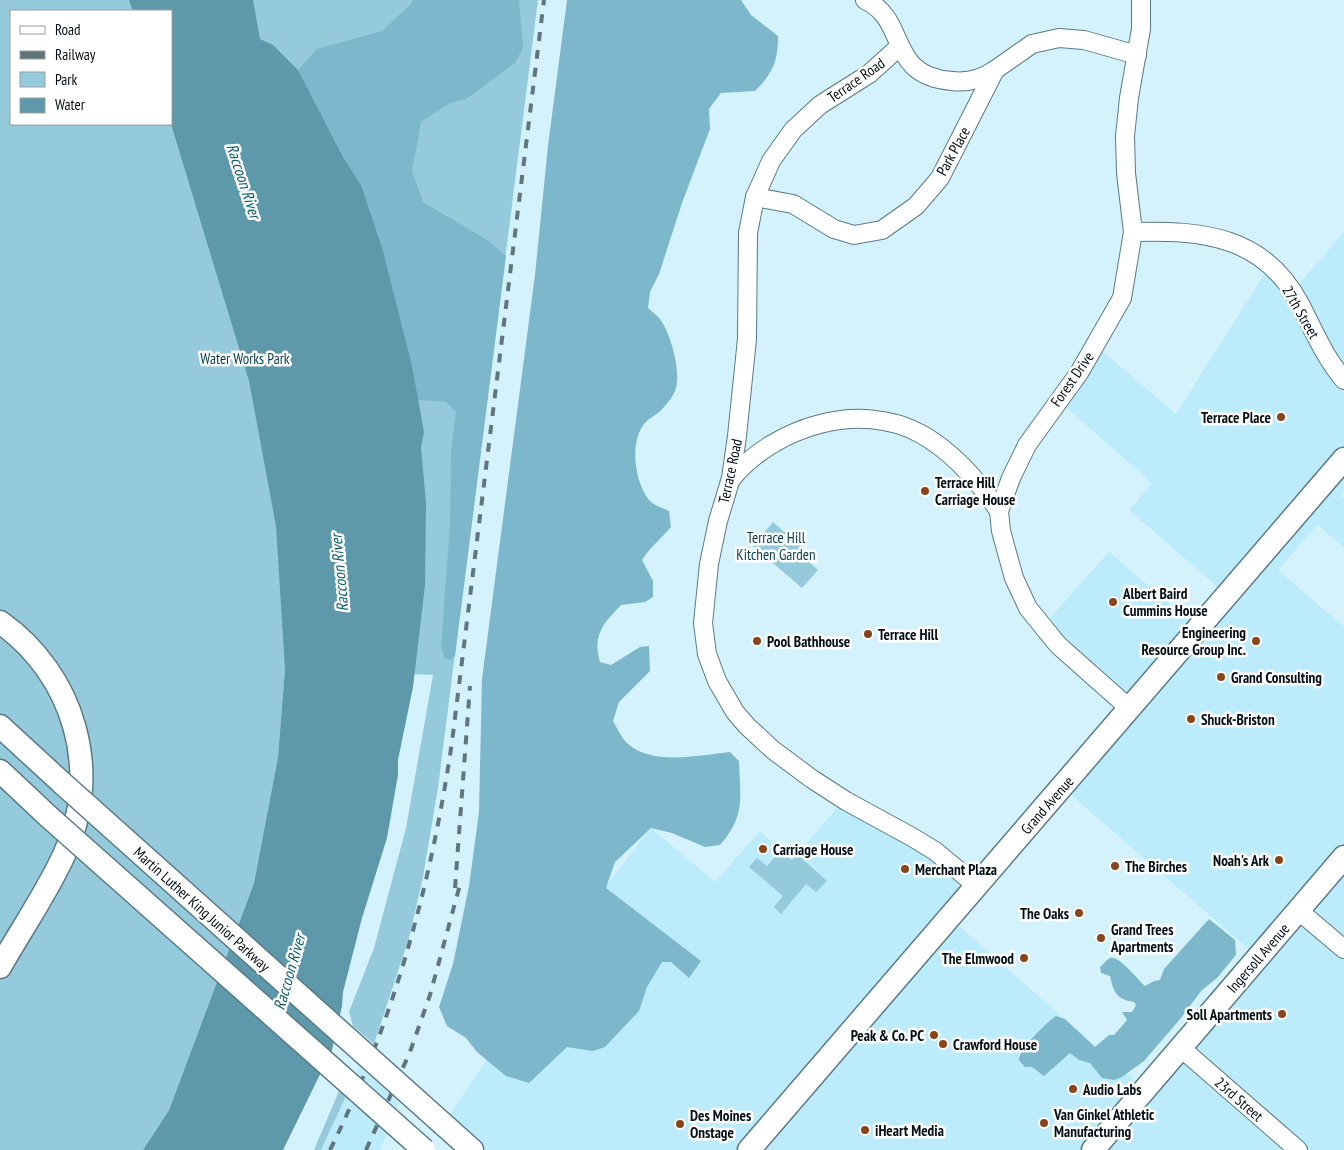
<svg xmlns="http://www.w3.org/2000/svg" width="1344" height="1150" viewBox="0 0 1344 1150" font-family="'PT Sans Narrow',sans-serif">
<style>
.built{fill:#bcebfb}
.green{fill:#95cadc;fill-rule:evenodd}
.forest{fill:#7cb7cb}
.water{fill:#5e98ab}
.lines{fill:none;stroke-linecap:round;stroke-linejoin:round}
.minor-casing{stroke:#587b87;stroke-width:20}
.major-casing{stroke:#587b87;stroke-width:25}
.minor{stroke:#fff;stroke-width:18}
.major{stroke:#fff;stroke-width:22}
.rail{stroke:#61757c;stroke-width:4;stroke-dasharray:9 9;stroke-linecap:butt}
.major-bridge-casing{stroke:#587b87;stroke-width:25;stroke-linecap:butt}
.major-bridge{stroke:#fff;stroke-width:22}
.poi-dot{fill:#894419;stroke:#fff;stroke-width:2}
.labels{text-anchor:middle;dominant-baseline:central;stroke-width:5;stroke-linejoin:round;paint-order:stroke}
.street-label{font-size:15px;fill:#030f14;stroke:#fff}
.park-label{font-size:15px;fill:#063e4c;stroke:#fff}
.poi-label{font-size:15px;font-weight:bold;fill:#030f14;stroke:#fff;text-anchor:start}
.water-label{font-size:16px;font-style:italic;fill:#0c5d71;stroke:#fff}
</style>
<rect width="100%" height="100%" fill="#d4f2fc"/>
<!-- built -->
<g class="built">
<path d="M 1344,232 L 1344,492 L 1341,496 L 1344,499 L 1344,547 L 1317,525 L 1278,570 L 1344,627 L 1344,1150 L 472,1150 L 443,1124 L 605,887 L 651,828 L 715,882 L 760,831 L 792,860 L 844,800 L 977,886 L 950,918 L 1145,1090 L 1259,958 L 1062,787 L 1129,708 L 1042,627 L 1109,552 L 1198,628 L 1227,595 L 1129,510 L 1152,483 L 1058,400 L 1096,346 L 1176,414 L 1270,265 L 1293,291 Z"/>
<path d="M 359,1067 L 399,1102 L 397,1109 L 357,1073 Z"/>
<path d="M 346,1096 L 387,1133 L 380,1150 L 321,1150 Z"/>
</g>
<!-- green -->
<g class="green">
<path d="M 0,0 L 538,0 L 438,788 L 423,877 L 409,938 L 374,1044 L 353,1026 L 349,1012 L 374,948 L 406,828 L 433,675 L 285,669 L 278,757 L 254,883 L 169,1110 L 143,1150 L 0,1150 ZM 11,11 L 171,11 L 171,124 L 11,124 Z"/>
<path d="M 773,522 L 803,548 L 799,553 L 818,570 L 802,588 L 753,546 Z"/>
<path d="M 781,850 L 792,860 L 797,854 L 827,881 L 816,892 L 806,884 L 781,914 L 774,907 L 783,896 L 749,867 L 757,858 L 767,866 Z"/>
<path d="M 339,1091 L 346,1096 L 321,1150 L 314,1150 Z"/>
</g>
<!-- forest -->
<g class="forest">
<path d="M 413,0 L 519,0 L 523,48 L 515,63 L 466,99 L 450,103 L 421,122 L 412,171 L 423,202 L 487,240 L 506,256 L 455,656 L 451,660 L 445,659 L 441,647 L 450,525 L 451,452 L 456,412 L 446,402 L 418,400 L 392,286 L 361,185 L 343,157 L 298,70 L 317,49 L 382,31 L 411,4 Z"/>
<path d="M 567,0 L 741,0 L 751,15 L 778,36 C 778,61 773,73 755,91 L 721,93 L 709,109 L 710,129 L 682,203 L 659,274 L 650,292 L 648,308 C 652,312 657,315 660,319 C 671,334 682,373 675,391 C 673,396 668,403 664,407 C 658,415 647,418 642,427 C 630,447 635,482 649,500 C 653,505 663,508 669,511 L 671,527 C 661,539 650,547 642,560 L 653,581 L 653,597 L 645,602 L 621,605 C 603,624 592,635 600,662 L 611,665 L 640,647 L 649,646 L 650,671 L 619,702 L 613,721 C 617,728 622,739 628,744 C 653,766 701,755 730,752 L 739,761 C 740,798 746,815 720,845 L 705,847 L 672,833 L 651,828 L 615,862 L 606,888 L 701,961 L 689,978 L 671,962 L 662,962 L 647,987 L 639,1011 L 605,1047 L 593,1051 L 567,1047 L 529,1083 L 506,1076 L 477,1052 L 466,1038 L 447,1026 L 439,1007 L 453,964 L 469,886 L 479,812 L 482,679 L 535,275 L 548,146 Z"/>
<path d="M 1209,919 L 1235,940 L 1236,955 L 1217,978 L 1201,991 L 1181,1018 L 1144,1061 L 1122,1077 L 1114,1080 L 1102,1078 L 1090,1063 L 1079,1060 L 1070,1053 L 1044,1076 L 1032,1067 L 1025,1067 L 1019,1060 C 1019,1049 1047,1022 1056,1016 L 1065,1019 L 1095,1047 L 1109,1035 L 1114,1035 L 1127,1020 L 1122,1012 L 1132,1012 L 1136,1005 L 1134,1002 C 1116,999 1114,993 1110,976 L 1101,973 L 1100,967 C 1103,965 1106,960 1110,958 C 1119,955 1138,980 1145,986 L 1154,981 L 1160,980 L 1164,969 Z"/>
</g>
<!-- water -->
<path class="water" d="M 129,0 L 253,0 L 260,39 L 273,45 L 298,70 L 343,157 L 361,185 L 383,251 L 412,366 L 424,432 L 421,447 L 426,503 L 425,585 L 413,687 L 398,760 L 398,775 L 387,838 L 362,918 L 343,992 L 342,1006 L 332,1050 L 283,1150 L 143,1150 L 169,1110 L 254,883 L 278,757 L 285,669 L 276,526 L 249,381 L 171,124 L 171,11 L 133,11 Z"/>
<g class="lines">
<!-- minor casing -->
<g class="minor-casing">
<g id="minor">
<path d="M 865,0 C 909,20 886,76 952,81 C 968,83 982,79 995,70"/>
<path d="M 899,47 L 869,74 L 820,105 L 793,130 L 771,161 L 755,197 L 748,233 L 747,339 L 737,436 L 731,478 L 718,521 L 709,564 L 703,623 L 707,654 L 717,681 L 735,712 L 747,726 L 773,750 L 812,779 L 846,801 L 912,837 L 935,851 L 977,886"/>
<path d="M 755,197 L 793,204 L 834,229 L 854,235 L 882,230 L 916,206 L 940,178 L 995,70 L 1032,44 L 1059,38 L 1084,40 L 1137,55"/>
<path d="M 1133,232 C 1203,230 1264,236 1300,304 C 1314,331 1325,358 1344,380"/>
<path d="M 732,478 C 775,427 859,400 921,434 C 953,452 979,482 999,511"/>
<path d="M 1129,708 L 1058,645 L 1028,608 L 1014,578 L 1001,531 L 999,511 L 1011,478 L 1027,445 L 1079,373 L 1122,298 L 1133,232 L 1126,173 L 1125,136 L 1129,98 L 1141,29 L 1141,0"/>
<path d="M 1299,911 L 1344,949"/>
<path d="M 1181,1048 L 1298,1150"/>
</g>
</g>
<!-- major casing -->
<g class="major-casing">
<g id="major">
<path d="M 0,622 C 74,674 103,772 64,855 C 46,894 21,930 0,967"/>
<path d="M 0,726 L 62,783"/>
<path d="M 0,771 L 49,817"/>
<path d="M 443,1124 L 472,1150"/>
<path d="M 749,1150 L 1344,459"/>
<path d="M 1093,1150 L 1344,857"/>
</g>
</g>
<!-- minor -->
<use href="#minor" class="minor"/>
<!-- major -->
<use href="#major" class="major"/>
<!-- rail -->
<g class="rail">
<path d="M 455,888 L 470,686"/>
<path d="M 330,1150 C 394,1021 431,885 452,742 L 544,0"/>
<path d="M 366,1150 L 410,1052 L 430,995 L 461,881"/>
</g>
<!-- major-bridge casing -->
<g class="major-bridge-casing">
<g id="major-bridge">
<path d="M 62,783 L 443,1124"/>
<path d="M 49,817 L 424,1150"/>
</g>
</g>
<!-- major-bridge -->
<use href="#major-bridge" class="major-bridge"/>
</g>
<!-- markers -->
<g class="poi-dot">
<circle cx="1281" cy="417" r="5"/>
<circle cx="925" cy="491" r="5"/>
<circle cx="1113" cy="602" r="5"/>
<circle cx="868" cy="634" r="5"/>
<circle cx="757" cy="641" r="5"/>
<circle cx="1256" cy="641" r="5"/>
<circle cx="1221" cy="677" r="5"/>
<circle cx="1191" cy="719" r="5"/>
<circle cx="763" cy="849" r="5"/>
<circle cx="1279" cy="860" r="5"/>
<circle cx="1115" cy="866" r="5"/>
<circle cx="905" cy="869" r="5"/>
<circle cx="1079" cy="913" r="5"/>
<circle cx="1101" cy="938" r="5"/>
<circle cx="1024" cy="958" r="5"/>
<circle cx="1282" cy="1014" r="5"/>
<circle cx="934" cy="1035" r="5"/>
<circle cx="943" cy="1044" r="5"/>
<circle cx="1073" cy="1089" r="5"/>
<circle cx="1044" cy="1123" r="5"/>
<circle cx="680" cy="1124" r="5"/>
<circle cx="865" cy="1130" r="5"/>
</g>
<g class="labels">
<!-- street labels -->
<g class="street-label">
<text transform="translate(856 80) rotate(-35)">Terrace Road</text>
<text transform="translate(953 151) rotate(-61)">Park Place</text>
<text transform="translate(1301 312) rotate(60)">27th Street</text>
<text transform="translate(1072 379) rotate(-55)">Forest Drive</text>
<text transform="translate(730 471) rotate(-78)">Terrace Road</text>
<text transform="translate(1047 805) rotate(-49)">Grand Avenue</text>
<text transform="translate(202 909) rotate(42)">Martin Luther King Junior Parkway</text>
<text transform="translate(1258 958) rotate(-49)">Ingersoll Avenue</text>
<text transform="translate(1239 1099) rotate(41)">23rd Street</text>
</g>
<!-- park labels -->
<g class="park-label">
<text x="245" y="358">Water Works Park</text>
<text x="776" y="537">Terrace Hill<tspan x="776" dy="17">Kitchen Garden</tspan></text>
</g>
<!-- poi labels -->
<g class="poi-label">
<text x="1271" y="417" text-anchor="end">Terrace Place</text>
<text x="935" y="482">Terrace Hill<tspan x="935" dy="17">Carriage House</tspan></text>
<text x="1123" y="593">Albert Baird<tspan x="1123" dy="17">Cummins House</tspan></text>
<text x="1246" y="632" text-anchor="end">Engineering<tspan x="1246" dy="17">Resource Group Inc.</tspan></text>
<text x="878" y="634">Terrace Hill</text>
<text x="767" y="641">Pool Bathhouse</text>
<text x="1231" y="677">Grand Consulting</text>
<text x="1201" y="719">Shuck-Briston</text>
<text x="773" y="849">Carriage House</text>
<text x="1269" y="860" text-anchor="end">Noah's Ark</text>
<text x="1125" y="866">The Birches</text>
<text x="915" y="869">Merchant Plaza</text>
<text x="1069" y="913" text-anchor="end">The Oaks</text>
<text x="1111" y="929">Grand Trees<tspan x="1111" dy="17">Apartments</tspan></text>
<text x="1014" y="958" text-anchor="end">The Elmwood</text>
<text x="1272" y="1014" text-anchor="end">Soll Apartments</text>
<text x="924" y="1035" text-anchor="end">Peak &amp; Co. PC</text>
<text x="953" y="1044">Crawford House</text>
<text x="1083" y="1089">Audio Labs</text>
<text x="1054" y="1114">Van Ginkel Athletic<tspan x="1054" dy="17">Manufacturing</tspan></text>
<text x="690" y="1115">Des Moines<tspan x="690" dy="17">Onstage</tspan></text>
<text x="875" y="1130">iHeart Media</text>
</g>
<!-- water labels -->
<g class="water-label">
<text transform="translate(244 181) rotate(72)">Raccoon River</text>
<text transform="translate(339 573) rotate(-95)">Raccoon River</text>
<text transform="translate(289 972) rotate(-74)">Raccoon River</text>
</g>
</g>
<!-- legend -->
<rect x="10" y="10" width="162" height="115" fill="#ffffff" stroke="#9a9fa1"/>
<rect x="20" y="26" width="25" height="8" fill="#ffffff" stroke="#9a9fa1"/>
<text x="55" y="35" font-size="15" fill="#030f14">Road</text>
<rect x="20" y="51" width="25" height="8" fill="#61757c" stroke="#9a9fa1"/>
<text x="55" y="60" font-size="15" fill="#030f14">Railway</text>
<rect x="20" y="72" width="25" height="15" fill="#95cadc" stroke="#9a9fa1"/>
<text x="55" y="85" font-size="15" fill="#030f14">Park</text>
<rect x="20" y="98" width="25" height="15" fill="#5e98ab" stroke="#9a9fa1"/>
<text x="55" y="110" font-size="15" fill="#030f14">Water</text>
</svg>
